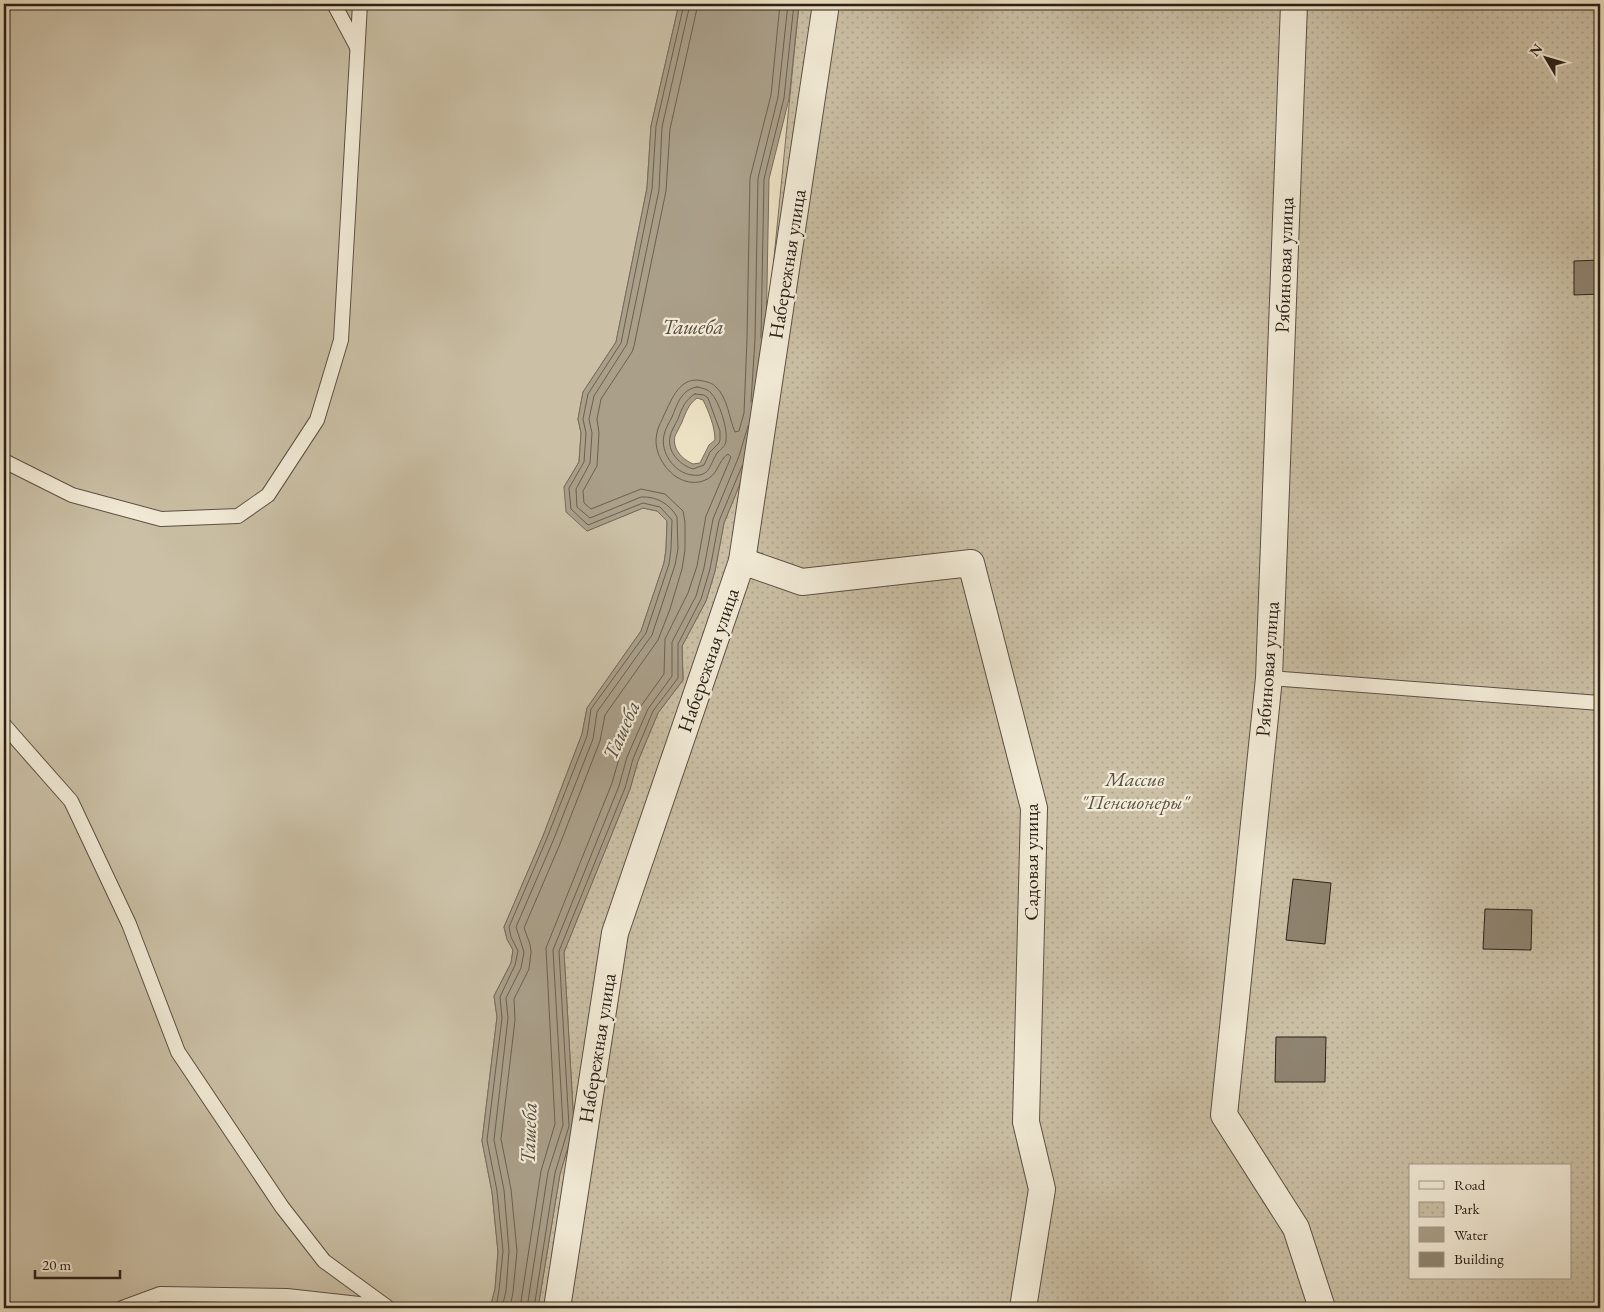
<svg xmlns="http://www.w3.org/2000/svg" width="1604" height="1312" viewBox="0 0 1604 1312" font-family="'EB Garamond',serif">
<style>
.grass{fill:#cbc0a6;stroke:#7b705f}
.park{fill:url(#park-dots);stroke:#7b705f;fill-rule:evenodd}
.water{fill:#aa9f89;stroke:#776c5c;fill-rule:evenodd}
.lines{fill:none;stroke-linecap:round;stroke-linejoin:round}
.shore{stroke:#6a6050;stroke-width:1}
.building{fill:#8f8471;stroke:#2b2018}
.service-casing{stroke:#5b5043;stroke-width:16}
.minor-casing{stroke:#5b5043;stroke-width:28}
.service{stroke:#f3ecd8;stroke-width:14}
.minor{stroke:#f3ecd8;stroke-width:26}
.labels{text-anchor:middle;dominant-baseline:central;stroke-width:4.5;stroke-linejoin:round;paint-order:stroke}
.street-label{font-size:20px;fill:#2b2018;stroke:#f3ecd8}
.park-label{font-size:20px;font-style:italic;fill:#5b5043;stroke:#f3ecd8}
.water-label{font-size:21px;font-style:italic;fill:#574c40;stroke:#f3ecd8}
</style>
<defs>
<pattern id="park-dots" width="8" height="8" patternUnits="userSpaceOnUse" patternTransform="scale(1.25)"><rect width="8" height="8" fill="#cbc0a6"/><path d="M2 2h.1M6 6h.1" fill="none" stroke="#aea58e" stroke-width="1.8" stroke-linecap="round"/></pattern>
</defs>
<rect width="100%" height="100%" fill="#ece1c3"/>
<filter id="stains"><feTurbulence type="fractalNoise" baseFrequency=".004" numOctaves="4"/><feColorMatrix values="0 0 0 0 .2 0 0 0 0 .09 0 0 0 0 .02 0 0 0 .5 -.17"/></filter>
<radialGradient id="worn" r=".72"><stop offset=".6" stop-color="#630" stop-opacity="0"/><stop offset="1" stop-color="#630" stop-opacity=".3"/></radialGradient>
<!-- grass -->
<path class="grass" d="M 4,4 L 679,4 L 651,126 L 647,188 L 616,342 L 583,392 L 578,419 L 581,433 L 579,462 L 564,487 L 587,531 L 643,508 L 657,511 L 667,521 L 666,549 L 664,563 L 641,631 L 587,708 L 582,734 L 543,836 L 504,927 L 507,939 L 513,950 L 511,963 L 494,996 L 497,1017 L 482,1141 L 492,1192 L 498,1252 L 495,1289 L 490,1308 L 4,1308 Z"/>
<!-- park -->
<path class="park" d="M 799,4 L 1600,4 L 1600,1308 L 538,1308 L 560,1174 L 574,1127 L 564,952 L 630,789 L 638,761 L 658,713 L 683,680 L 682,646 L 706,601 L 715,571 L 724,523 L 750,459 L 766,339 ZM 1410,1166 L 1570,1166 L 1570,1278 L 1410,1278 Z"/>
<!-- water -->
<path class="water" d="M 679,4 L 799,4 L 789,99 L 769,179 L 766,339 L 750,459 L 724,523 L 715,571 L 706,601 L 682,646 L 683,680 L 658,713 L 638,761 L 630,789 L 564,952 L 574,1127 L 560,1174 L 538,1308 L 490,1308 L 495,1289 L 498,1252 L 492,1192 L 482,1141 L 497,1017 L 494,996 L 511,963 L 513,950 L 507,939 L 504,927 L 543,836 L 582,734 L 587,708 L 641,631 L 664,563 L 666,549 L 667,521 L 657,511 L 643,508 L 587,531 L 566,512 L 564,487 L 579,462 L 581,433 L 578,419 L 583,392 L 616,342 L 647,188 L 651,126 ZM 697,398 L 703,400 C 709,412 715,427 715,440 L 709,445 L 700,463 L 693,464 C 682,459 672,449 675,436 C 677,431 680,427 682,422 C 686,412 688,405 697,398 Z"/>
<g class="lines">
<!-- shore -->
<g class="shore">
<path d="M 761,338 L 764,179 L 784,98 L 794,4"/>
<path d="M 697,387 C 702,388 708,389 711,393 C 719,401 728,429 726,440 C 726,446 722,448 718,452 C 710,462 711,478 692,475 C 674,473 660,452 664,435 C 665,429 669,423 672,417 C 677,405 681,389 697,387 Z"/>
<path d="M 695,394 L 704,395 L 708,398 L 720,431 L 720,440 L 719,443 L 710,452 L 704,465 L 693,469 C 680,465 667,452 670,437 C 671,431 675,425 678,419 C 682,408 685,400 695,394 Z"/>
<path d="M 751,402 L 755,339 L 758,178 L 778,97 L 788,4"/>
<path d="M 496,1308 L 499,1290 L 503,1251 L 497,1191 L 487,1140 L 502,1018 L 500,997 L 515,965 L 518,951 L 511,937 L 509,927 L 547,838 L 587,736 L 591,709 L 646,633 L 669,564 L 671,549 L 672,520 L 660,507 L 643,503 L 588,525 L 571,509 L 569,488 L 584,462 L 586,433 L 583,419 L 588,394 L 621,343 L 652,189 L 656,126 L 684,4"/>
<path d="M 502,1308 L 506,1291 L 509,1251 L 504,1190 L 494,1140 L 508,1018 L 506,998 L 521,968 L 524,952 L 516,927 L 553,841 L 593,739 L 597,712 L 652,635 L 675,565 L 678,549 L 677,517 C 670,504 656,496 641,497 L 590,518 L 577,507 L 576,489 L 590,463 L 592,433 L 589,419 L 594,396 L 627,344 L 659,190 L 662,127 L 690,4"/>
<path d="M 510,1308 L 513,1292 L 517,1251 L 511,1189 L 501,1139 L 515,1020 L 514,999 L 529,969 L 531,952 L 530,944 L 524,928 L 560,844 L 600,741 L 605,715 L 658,640 L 670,609 L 682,569 L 685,550 L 685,522 L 683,511 L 665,494 L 641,489 L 591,509 L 584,503 L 583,491 L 597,466 L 599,433 L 597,419 L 601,399 L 632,352 L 634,346 L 666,191 L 670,129 L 698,4"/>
<path d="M 520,1308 L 541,1171 L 555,1124 L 546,948 L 612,783 L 620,755 L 641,706 L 664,674 L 665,639 L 688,593 L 697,566 L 706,516 L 731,457 L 728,454 C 717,461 719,476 703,481 C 693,484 684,482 675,476 C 662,466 653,449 657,433 C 658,426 662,421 664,415 C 672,399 680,375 703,381 C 708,382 712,383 716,387 C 728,398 729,419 735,432 L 739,431 L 744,413 L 747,339 L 750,178 L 771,95 L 780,4"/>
<path d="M 527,1308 L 548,1172 L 563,1125 L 553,950 L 619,786 L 627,757 L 648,709 L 672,676 L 672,642 L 696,596 L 704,568 L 713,519 L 739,456 L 748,426"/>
<path d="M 534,1308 L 555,1173 L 569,1126 L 559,951 L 625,788 L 633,759 L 653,711 L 678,678 L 678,644 L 701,599 L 710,569 L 719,521 L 742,466"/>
</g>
</g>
<!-- building -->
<g class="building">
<path d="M 1600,260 L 1600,294 L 1574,295 L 1574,261 Z"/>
<path d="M 1293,879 L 1331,883 L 1325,944 L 1286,940 Z"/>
<path d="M 1485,909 L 1532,910 L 1531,950 L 1483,949 Z"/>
<path d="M 1276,1037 L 1326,1037 L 1325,1082 L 1275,1082 Z"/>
</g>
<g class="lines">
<!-- service casing -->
<g class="service-casing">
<g id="service">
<path d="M 334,4 L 357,47"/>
<path d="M 4,461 L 72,495 L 161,519 L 238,516 L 268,495 L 317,420 L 341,340 L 360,4"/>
<path d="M 1269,678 L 1600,703"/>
<path d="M 4,725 L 71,801 L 129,924 L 178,1052 L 282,1207 L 324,1261 L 387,1307"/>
<path d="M 122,1308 L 160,1294 L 287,1296 L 386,1307"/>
</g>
</g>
<!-- minor casing -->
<g class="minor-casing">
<g id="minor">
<path d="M 1294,4 L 1269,678 L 1224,1115 L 1296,1228 L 1322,1308"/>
<path d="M 742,561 L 802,582 L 971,563 L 1034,808 L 1026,1122 L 1042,1189 L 1023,1308"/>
<path d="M 557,1308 L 615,933 L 742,561 L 826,4"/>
</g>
</g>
<!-- service -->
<use href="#service" class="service"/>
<!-- minor -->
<use href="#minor" class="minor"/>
</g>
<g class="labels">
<!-- street labels -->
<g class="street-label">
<text transform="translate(787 264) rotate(-81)">Набережная улица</text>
<text transform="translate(1284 265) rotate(-88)">Рябиновая улица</text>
<text transform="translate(708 660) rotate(-71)">Набережная улица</text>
<text transform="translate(1267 669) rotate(-86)">Рябиновая улица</text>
<text transform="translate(1031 862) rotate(-90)">Садовая улица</text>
<text transform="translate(597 1048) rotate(-81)">Набережная улица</text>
</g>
<!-- park labels -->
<g class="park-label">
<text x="1135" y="779">Массив<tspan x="1135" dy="23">"Пенсионеры"</tspan></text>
</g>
<!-- water labels -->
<g class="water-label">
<text x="693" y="326">Ташеба</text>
<text transform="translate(621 730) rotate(-66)">Ташеба</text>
<text transform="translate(528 1133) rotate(-88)">Ташеба</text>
</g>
</g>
<!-- margin -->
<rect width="1604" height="1312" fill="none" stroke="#ece1c3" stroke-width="20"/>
<rect x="5" y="5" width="1594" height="1302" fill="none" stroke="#2b2018" stroke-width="2.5"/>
<rect x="10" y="10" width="1584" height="1292" fill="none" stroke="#2b2018"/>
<!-- legend -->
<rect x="1409" y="1164" width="162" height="115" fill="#f3ecd8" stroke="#a39a8b"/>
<rect x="1419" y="1181" width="25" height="8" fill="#f3ecd8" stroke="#a39a8b"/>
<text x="1454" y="1190" font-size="15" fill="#2b2018">Road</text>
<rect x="1419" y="1202" width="25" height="15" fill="url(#park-dots)" stroke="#a39a8b"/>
<text x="1454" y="1214" font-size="15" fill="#2b2018">Park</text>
<rect x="1419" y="1227" width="25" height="15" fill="#aa9f89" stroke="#a39a8b"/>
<text x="1454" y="1240" font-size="15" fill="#2b2018">Water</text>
<rect x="1419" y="1252" width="25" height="15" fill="#8f8471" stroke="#a39a8b"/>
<text x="1454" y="1264" font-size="15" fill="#2b2018">Building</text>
<!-- north arrow -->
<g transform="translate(1546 58) rotate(308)" stroke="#f3ecd8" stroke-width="4" paint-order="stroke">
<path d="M0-4L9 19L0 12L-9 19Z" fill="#2b2018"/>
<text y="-8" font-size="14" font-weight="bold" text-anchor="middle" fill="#2b2018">N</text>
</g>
<!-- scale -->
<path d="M35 1270v8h85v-8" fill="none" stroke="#2b2018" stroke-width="2.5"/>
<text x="42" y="1270" font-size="15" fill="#2b2018" stroke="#f3ecd8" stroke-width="4" paint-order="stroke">20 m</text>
<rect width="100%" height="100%" filter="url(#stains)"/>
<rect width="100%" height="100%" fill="url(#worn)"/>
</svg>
